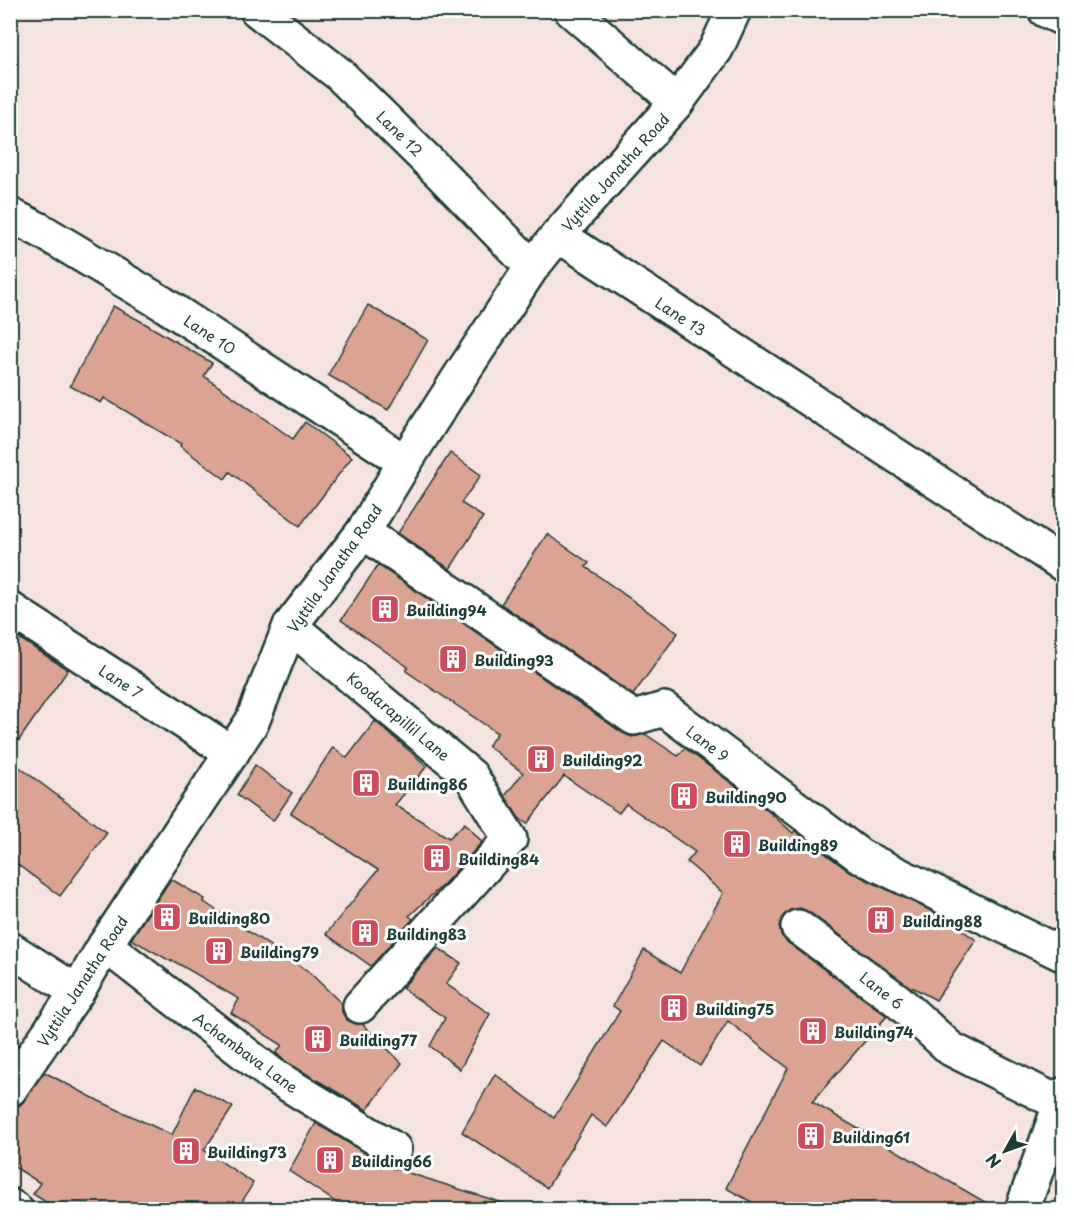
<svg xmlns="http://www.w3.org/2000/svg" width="1074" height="1220" viewBox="0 0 1074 1220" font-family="'Playpen Sans',sans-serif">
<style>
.building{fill:#daa392;stroke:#1f3d34;stroke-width:1.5}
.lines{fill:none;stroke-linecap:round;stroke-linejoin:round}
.street-casing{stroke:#1f3d34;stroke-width:38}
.street{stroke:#fff;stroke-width:33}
.labels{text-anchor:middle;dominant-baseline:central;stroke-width:6;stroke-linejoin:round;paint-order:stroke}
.street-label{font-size:15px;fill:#1f3d34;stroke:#fff}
.poi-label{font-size:15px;font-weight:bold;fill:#1f3d34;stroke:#fff;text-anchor:start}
</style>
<rect width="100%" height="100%" fill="#f4e3de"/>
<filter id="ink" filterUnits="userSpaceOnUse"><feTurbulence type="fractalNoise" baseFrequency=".0167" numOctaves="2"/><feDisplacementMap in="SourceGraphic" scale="12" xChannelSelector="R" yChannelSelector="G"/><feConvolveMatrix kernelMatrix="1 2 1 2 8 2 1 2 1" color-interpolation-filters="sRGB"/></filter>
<g filter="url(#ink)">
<!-- building -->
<g class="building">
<path d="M 368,305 L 428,340 L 388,410 L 328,375 Z"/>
<path d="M 113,306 L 144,323 L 212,363 L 204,376 L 293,439 L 305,422 L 352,457 L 300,526 L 230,472 L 225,479 L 180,446 L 181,444 L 104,398 L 101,403 L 70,386 Z"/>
<path d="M 450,453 L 481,475 L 461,503 L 483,517 L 450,569 L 398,533 Z"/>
<path d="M 547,534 L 589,563 L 586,567 L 678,633 L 633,695 L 501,604 Z"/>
<path d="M 378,565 L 623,733 L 632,737 L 645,734 L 678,756 L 685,748 L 768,811 L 793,833 L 795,831 L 849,871 L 942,916 L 976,940 L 936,1000 L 912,987 L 911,988 L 809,912 L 800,908 L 790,910 L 783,916 L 779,926 L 781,935 L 787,942 L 887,1016 L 812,1102 L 997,1209 L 764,1209 L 726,1188 L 788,1068 L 728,1021 L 700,1066 L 664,1041 L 607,1127 L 591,1115 L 547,1188 L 462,1132 L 495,1074 L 554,1118 L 620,1011 L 613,1006 L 644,950 L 680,973 L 723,893 L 687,862 L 695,852 L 626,804 L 619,813 L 564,776 L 527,824 L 519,818 L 505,796 L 523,773 L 488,746 L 497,733 L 406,671 L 408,667 L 341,620 Z"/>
<path d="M 10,632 L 68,670 L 10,753 Z"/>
<path d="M 375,721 L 427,766 L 395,805 L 449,838 L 465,823 L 482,842 L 444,884 L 409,916 L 413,919 L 371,966 L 326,934 L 378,870 L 291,813 L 333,747 L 347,758 Z"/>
<path d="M 10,760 L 107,833 L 60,896 L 10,859 Z"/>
<path d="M 255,765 L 292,793 L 273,821 L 237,795 Z"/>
<path d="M 171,879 L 205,899 L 204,902 L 308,971 L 342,1004 L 342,1012 L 347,1020 L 356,1024 L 362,1024 L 402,1063 L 367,1110 L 285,1061 L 276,1053 L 282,1045 L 231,1013 L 239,999 L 172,960 L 172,962 L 131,939 Z"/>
<path d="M 438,948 L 461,963 L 446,984 L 490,1014 L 460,1069 L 430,1046 L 445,1018 L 402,988 Z"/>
<path d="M 44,1072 L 99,1101 L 172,1135 L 195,1087 L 233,1107 L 204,1150 L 253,1183 L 238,1209 L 57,1209 L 33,1194 L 40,1183 L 10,1164 L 10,1107 L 19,1106 L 25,1100 Z"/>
<path d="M 316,1123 L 368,1155 L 365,1159 L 503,1203 L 502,1209 L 346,1209 L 289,1171 Z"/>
</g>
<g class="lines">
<!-- street casing -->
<g class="street-casing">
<g id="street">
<path d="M 257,10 L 339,74 L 441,174 L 532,267"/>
<path d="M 571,10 L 677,102"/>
<path d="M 1045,10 L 1064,19"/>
<path d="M 10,215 L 40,230 L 162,303 L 405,462"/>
<path d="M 558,235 L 1064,565"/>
<path d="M 363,532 L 634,718 L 664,709 L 860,856 L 1064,955"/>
<path d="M 10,609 L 232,753"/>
<path d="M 290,626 L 471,776 L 510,839 L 360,1006"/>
<path d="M 798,927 L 897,1000 L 951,1049 L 1059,1103"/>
<path d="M 105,945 L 274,1076 L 394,1149"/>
<path d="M 10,949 L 77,992"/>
<path d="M 10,1089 L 77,992 L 105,945 L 252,722 L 290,626 L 363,532 L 405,462 L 462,373 L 532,267 L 558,235 L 677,102 L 716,49 L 734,10"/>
<path d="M 10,1206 L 16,1210"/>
<path d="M 1022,1210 L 1064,1094"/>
</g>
</g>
<!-- street -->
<use href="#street" class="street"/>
</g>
</g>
<!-- icons -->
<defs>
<g id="building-square" transform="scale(1.5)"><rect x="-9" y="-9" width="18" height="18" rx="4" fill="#d1495b" stroke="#fff"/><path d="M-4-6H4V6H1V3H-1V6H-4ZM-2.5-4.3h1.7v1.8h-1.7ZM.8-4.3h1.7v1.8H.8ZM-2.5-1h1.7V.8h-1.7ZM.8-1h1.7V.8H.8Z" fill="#fff"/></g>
</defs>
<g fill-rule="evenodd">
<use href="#building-square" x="385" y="609"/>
<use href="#building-square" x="453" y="659"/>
<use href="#building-square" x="541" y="759"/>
<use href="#building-square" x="366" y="783"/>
<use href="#building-square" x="684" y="796"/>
<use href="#building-square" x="737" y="844"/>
<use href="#building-square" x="437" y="858"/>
<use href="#building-square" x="167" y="917"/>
<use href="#building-square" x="881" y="920"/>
<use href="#building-square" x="365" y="933"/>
<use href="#building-square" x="219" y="951"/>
<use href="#building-square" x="674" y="1008"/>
<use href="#building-square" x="813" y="1031"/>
<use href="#building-square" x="318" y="1039"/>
<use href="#building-square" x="811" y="1136"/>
<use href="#building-square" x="186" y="1151"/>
<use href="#building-square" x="330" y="1160"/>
</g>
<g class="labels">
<!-- street labels -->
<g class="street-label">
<text transform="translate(400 133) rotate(44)">Lane 12</text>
<text transform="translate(615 172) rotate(-48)">Vyttila Janatha Road</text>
<text transform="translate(681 316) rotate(33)">Lane 13</text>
<text transform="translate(210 334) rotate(33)">Lane 10</text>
<text transform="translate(334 568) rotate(-55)">Vyttila Janatha Road</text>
<text transform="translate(121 681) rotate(33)">Lane 7</text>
<text transform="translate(399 716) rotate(40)">Koodarapillil Lane</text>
<text transform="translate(708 743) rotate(37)">Lane 9</text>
<text transform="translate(82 981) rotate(-57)">Vyttila Janatha Road</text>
<text transform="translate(882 990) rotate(38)">Lane 6</text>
<text transform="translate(246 1052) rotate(36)">Achambava Lane</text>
</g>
<!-- poi labels -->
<g class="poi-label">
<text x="406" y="609">Building94</text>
<text x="474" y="659">Building93</text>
<text x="562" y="759">Building92</text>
<text x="387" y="783">Building86</text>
<text x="705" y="796">Building90</text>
<text x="758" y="844">Building89</text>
<text x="458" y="858">Building84</text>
<text x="188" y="917">Building80</text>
<text x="902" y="920">Building88</text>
<text x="386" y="933">Building83</text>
<text x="240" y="951">Building79</text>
<text x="695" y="1008">Building75</text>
<text x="834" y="1031">Building74</text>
<text x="339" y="1039">Building77</text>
<text x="832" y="1136">Building61</text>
<text x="207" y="1151">Building73</text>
<text x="351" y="1160">Building66</text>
</g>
</g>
<!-- margin -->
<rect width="1074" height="1220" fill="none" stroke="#fff" stroke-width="36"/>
<rect x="18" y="18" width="1038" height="1184" fill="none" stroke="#1f3d34" stroke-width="2" filter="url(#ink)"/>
<!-- north arrow -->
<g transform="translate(1005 1151) rotate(230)" stroke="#ffffff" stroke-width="4.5" paint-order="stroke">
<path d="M0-4.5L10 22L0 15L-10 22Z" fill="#1f3d34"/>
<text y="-9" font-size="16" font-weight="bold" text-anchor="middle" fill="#1f3d34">N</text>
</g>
</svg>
